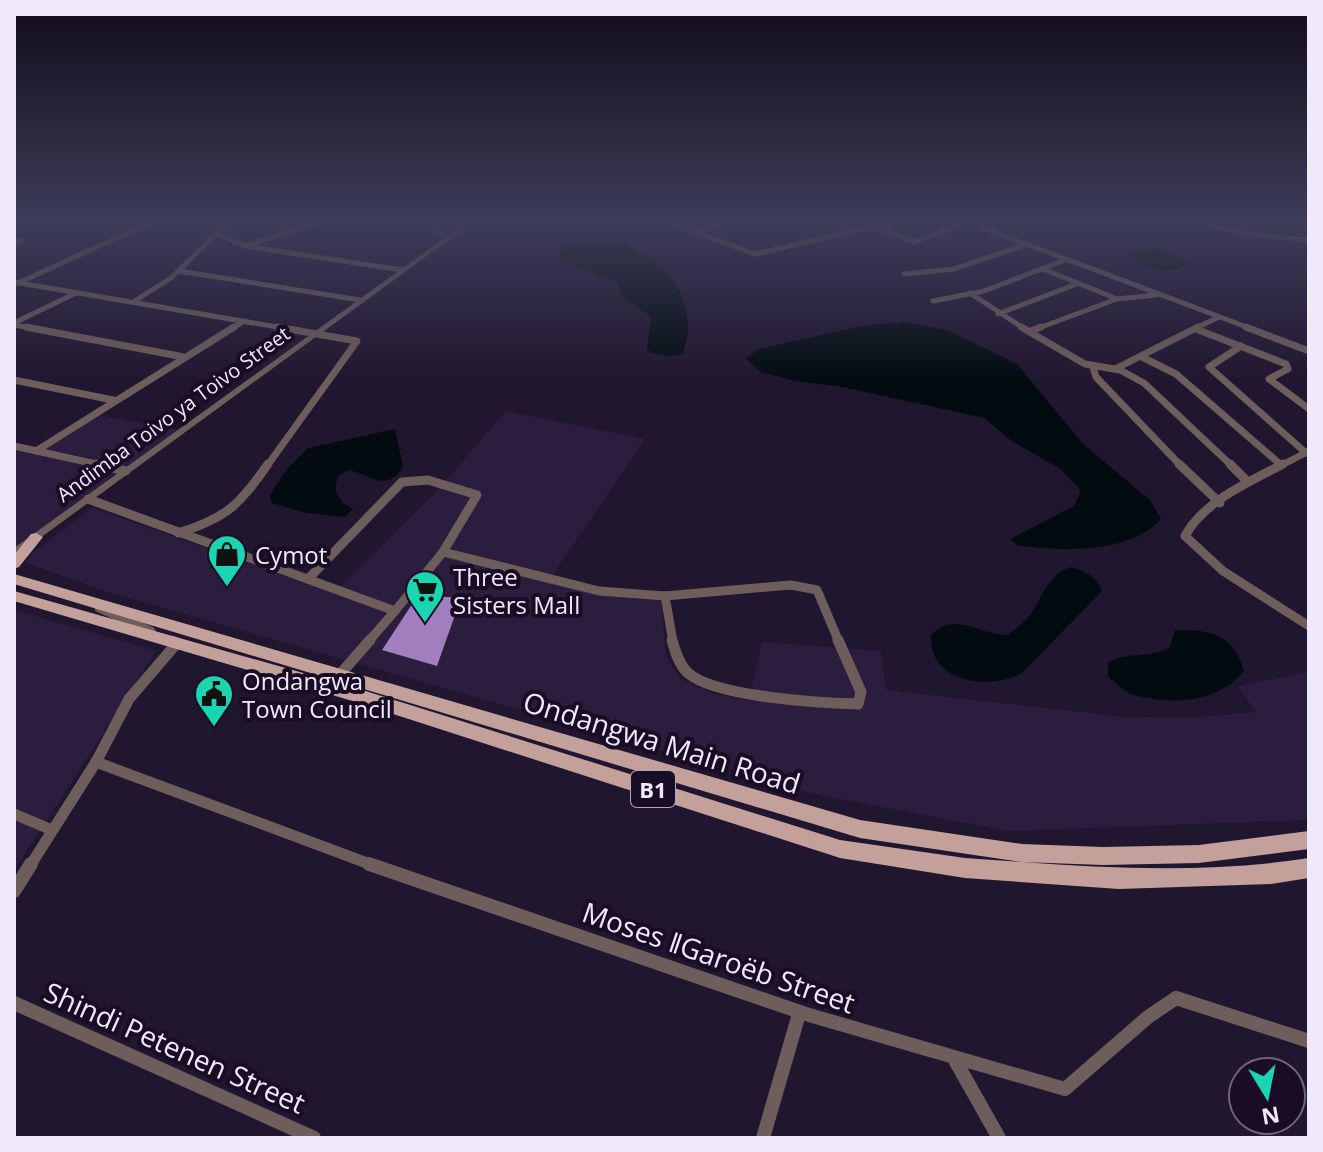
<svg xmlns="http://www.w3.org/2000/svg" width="1323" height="1152" viewBox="0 0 1323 1152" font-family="'Open Sans',sans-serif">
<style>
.built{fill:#2b1d3d}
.water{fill:#020c10}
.building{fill:#a17ebe}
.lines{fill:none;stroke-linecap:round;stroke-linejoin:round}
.minor-far4{stroke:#6e5e5b;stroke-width:5}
.minor-far3{stroke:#6e5e5b;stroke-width:7}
.minor-far2{stroke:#6e5e5b;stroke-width:9}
.minor-far1{stroke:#6e5e5b;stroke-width:11}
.minor{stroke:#6e5e5b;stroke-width:14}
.tertiary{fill:#6e5e5b;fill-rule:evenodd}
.primary{fill:#c3a19a;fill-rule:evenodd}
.labels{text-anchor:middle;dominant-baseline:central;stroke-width:8;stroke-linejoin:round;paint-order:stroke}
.far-street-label{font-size:20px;fill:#f0e9fb;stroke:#180d25}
.shield{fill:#180d25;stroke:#afa7bb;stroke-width:2}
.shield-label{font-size:22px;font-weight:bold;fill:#f0e9fb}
.poi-label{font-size:24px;fill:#f0e9fb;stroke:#180d25;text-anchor:start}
.near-street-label{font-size:28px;fill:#f0e9fb;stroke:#180d25}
</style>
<rect width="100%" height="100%" fill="#21162f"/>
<!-- built -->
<g class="built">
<path d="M 506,411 L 645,439 L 549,580 L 606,596 L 661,601 L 666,656 L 680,679 L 712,693 L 749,700 L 762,642 L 881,651 L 886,690 L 1124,717 L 1187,718 L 1256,712 L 1238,686 L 1309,672 L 1309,820 L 1008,831 L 814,794 L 105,591 L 27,563 L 30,555 L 92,508 L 334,593 L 438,490 Z"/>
<path d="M 92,414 L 181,430 L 14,553 L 14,446 L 36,451 Z"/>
<path d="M 14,610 L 156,651 L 14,871 Z"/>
</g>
<!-- water -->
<g class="water">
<path d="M 598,239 C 641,242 686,276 688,323 C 689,333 685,344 683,354 L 670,356 L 652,353 L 647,349 L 651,317 L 620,295 L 619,284 C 600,269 573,275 558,254 L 564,246 Z"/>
<path d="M 1158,249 L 1184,258 L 1188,265 C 1171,275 1142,269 1128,255 L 1133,250 Z"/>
<path d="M 903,322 L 947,330 L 1017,364 L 1083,444 L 1150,500 L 1161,519 C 1130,554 1060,552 1017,545 L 1010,539 L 1074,506 L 1081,491 L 1061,469 L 1013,442 L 984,418 L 843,387 L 795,381 L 761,372 L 746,359 L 759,349 L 861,326 Z"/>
<path d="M 395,429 L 403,467 C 387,493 370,475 349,470 L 338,476 L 335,489 L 342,502 L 353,509 L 345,517 L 306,513 L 272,503 L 269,496 L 287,469 L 308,448 Z"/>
<path d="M 1071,567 C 1086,571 1096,576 1102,591 L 1022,673 C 988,692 928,682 931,635 C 955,610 979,635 1008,635 C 1016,628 1027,621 1032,612 C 1044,593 1049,574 1071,567 Z"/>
<path d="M 1175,630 C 1210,630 1233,633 1244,671 C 1219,702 1171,706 1134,695 C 1125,693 1116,682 1108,677 L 1108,662 C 1131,651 1149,659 1170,647 Z"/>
</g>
<!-- building -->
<path class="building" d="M 418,595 L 461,598 L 437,666 L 382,650 Z"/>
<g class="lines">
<!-- minor-far4 -->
<g class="minor-far4">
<path d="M 197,221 L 224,224"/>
<path d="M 428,221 L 445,238"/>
<path d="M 665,221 L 755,254 L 896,221"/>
<path d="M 861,221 L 914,242 L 968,222 L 1252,329"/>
<path d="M 1197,221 L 1242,233 L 1309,240"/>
<path d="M 695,231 L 726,221"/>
<path d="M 217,234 L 245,246 L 402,270"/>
<path d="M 14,240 L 21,241 L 14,246"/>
<path d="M 248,245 L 324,221"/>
<path d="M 1043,269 L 1117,299"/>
<path d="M 179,271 L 360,300"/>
<path d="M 904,274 L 954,269 L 1025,245"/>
<path d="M 14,282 L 289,329"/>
<path d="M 18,283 L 154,221"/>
<path d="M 970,293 L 1025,329"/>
<path d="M 933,301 L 984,291 L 1065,260"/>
<path d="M 133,302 L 171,278 L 230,221"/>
<path d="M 998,314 L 1079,283"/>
<path d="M 14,323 L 76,293"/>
<path d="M 14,325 L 37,329"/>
<path d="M 231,329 L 243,322"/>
<path d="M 1036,329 L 1117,299 L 1156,295"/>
<path d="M 1194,329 L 1219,317"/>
</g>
<!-- minor-far3 -->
<g class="minor-far3">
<path d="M 26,327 L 184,357"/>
<path d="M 1021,327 L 1085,364 L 1120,370 L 1144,383 L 1232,466"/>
<path d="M 1246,327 L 1309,351"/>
<path d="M 1196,329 L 1286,364 L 1288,369 L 1269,379 L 1309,409"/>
<path d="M 1031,331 L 1041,327"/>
<path d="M 1241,346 L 1209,367 L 1306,453"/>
<path d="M 1142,357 L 1176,374 L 1281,465"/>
<path d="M 1093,367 L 1096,377 L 1181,466"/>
<path d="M 1115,369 L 1198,327"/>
<path d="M 14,380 L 113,400"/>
<path d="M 14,446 L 105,466"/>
<path d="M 36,451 L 234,327"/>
<path d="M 267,466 L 357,341 L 277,327"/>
<path d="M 1280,466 L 1309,451"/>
</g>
<!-- minor-far2 -->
<g class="minor-far2">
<path d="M 96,464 L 126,471"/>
<path d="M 1179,464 L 1220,503"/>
<path d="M 1230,464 L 1247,481"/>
<path d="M 1283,464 C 1249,482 1204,501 1185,536 L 1223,571 L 1309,626"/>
<path d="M 88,499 L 395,611 L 368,642"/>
<path d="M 178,533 C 227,518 239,505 268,464"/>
<path d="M 308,579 L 402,482 L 428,480 L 477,495 L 443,552 L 599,591 L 665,596"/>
<path d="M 99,608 L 151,631"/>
<path d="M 395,611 L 443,552"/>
<path d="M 673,642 L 665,596 L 791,585 L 817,590 L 839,642"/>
</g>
<!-- minor-far1 -->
<g class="minor-far1">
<path d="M 672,640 C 675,651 679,665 688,673 C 715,697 821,703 858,704 L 861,692 L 838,640"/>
<path d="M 329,687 L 370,640"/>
<path d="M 96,762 L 375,866"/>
<path d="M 14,814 L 52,830"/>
<path d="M 30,866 L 96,762 L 129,699 L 177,643 L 172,641"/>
</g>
<!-- minor -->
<g class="minor">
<path d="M 369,864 L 809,1015 L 1065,1089 L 1148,1017 L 1176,998 L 1309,1041"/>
<path d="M 14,891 L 31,864"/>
<path d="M 14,1003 L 314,1138"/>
<path d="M 956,1062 L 999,1138"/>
<path d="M 763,1138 L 799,1014"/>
</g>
<!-- tertiary -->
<path class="tertiary" d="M 468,221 L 475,221 L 14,557 L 14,548 Z"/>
<!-- primary -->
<g class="primary">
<path d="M 36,533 L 43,537 L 19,567 L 14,569 L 14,555 L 31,534 Z"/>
<path d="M 14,574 L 860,820 L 1022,844 L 1103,847 L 1199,845 L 1309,831 L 1309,849 L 1199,863 L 1103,865 L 1022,862 C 1117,869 1214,873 1309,858 L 1309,878 L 1271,884 L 1119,889 L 965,878 L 840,858 L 356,702 L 14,601 L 14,591 L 356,688 L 840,840 L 965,858 L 1022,862 L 860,838 L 14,584 Z"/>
</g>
</g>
<!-- sky -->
<linearGradient id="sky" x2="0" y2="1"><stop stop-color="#120c1a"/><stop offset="0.58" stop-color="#3d3c58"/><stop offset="1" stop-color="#3d3c58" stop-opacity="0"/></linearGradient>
<rect width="1323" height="382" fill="url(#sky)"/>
<!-- icons -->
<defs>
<g id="shop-pin" transform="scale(2)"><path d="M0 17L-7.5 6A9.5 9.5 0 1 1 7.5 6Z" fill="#1ad5b2" stroke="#180d25"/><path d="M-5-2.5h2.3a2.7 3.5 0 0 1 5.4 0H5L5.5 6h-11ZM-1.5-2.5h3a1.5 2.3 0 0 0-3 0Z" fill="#111"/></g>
<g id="supermarket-pin" transform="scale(2)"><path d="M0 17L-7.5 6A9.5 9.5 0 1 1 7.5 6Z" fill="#1ad5b2" stroke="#180d25"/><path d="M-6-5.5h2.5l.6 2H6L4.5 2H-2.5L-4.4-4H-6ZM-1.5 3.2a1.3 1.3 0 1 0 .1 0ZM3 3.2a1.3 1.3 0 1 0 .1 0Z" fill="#111"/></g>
<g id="civic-pin" transform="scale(2)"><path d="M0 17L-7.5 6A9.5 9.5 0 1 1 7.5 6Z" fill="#1ad5b2" stroke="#180d25"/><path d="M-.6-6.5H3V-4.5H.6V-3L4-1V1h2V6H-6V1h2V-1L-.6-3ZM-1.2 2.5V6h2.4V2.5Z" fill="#111"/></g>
</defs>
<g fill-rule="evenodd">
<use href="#shop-pin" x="227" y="554"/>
<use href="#supermarket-pin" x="425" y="590"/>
<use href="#civic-pin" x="214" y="694"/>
</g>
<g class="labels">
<!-- far-street labels -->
<g class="far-street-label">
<text transform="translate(173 414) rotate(-36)">Andimba Toivo ya Toivo Street</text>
</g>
<!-- shield labels -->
<rect class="shield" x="631" y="771" width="44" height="36" rx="6"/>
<g class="shield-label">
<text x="653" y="789">B1</text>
</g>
<!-- poi labels -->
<g class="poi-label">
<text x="255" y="554">Cymot</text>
<text x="453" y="576">Three<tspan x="453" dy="28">Sisters Mall</tspan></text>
<text x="242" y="680">Ondangwa<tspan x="242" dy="28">Town Council</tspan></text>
</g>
<!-- near-street labels -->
<g class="near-street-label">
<text transform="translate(662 742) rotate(17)">Ondangwa Main Road</text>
<text transform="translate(719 957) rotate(19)">Moses ǁGaroëb Street</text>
<text transform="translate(175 1047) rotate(24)">Shindi Petenen Street</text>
</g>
</g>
<!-- border -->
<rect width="1323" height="1152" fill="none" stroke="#f0e9fb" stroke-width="32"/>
<!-- north arrow -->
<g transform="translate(1267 1096) rotate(170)"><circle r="38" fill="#180d25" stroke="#6e657b" stroke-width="2"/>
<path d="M0-6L14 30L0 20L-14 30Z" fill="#1ad5b2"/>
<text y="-12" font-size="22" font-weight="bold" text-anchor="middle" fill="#f0e9fb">N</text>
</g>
</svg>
